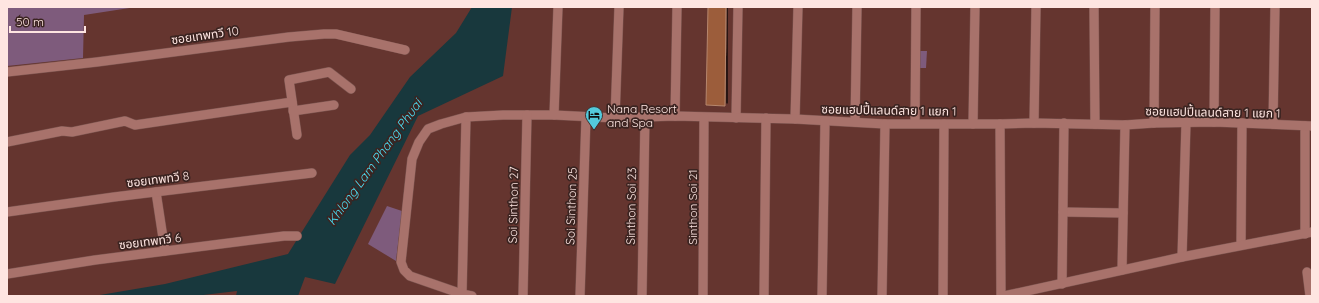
<svg xmlns="http://www.w3.org/2000/svg" width="1319" height="303" viewBox="0 0 1319 303" font-family="Quicksand,'Noto Sans Thai',sans-serif">
<style>
.green{fill:#7e5b7c}
.water{fill:#18383d}
.building{fill:#9c5d3b;stroke:#b6866d;filter:url(#shadow)}
.lines{fill:none;stroke-linecap:round;stroke-linejoin:round}
.street-casing{stroke:#7b544f;stroke-width:10}
.street{stroke:#a8726b;stroke-width:9}
.labels{text-anchor:middle;dominant-baseline:central;stroke-width:3.5;stroke-linejoin:round;paint-order:stroke}
.street-label{font-size:12px;fill:#fee5e1;stroke:#3b2421}
.poi-label{font-size:12px;fill:#fee5e1;stroke:#3b2421;text-anchor:start}
.water-label{font-size:13px;font-style:italic;fill:#4adef3;stroke:#3b2421}
</style>
<defs>
<filter id="shadow"><feDropShadow dx="3" dy="-3" stdDeviation="0" flood-color="#0009"/></filter>
</defs>
<rect width="100%" height="100%" fill="#65352f"/>
<!-- green -->
<g class="green">
<path d="M 7,7 L 136,7 L 84,15 L 83,58 L 7,66 Z"/>
<path d="M 920,51 L 927,51 L 926,68 L 920,68 Z"/>
<path d="M 387,206 L 402,211 L 396,261 L 368,244 Z"/>
</g>
<!-- water -->
<path class="water" d="M 472,7 L 512,7 L 503,76 L 418,116 L 335,284 L 305,277 L 298,296 L 236,296 L 237,291 L 195,296 L 94,296 L 165,284 L 288,254 L 350,155 L 370,135 L 410,77 L 456,33 Z"/>
<!-- building -->
<path class="building" d="M 708,7 L 726,7 L 725,106 L 706,105 Z"/>
<g class="lines">
<!-- street casing -->
<g class="street-casing">
<g id="street">
<path d="M 1094,7 L 1095,124"/>
<path d="M 7,72 L 97,62 L 289,37 L 324,34 L 336,34 L 405,50"/>
<path d="M 293,111 L 334,105"/>
<path d="M 554,115 L 558,7"/>
<path d="M 675,116 L 677,7"/>
<path d="M 615,118 L 619,7"/>
<path d="M 736,118 L 738,7"/>
<path d="M 795,119 L 798,7"/>
<path d="M 855,122 L 857,7"/>
<path d="M 1214,122 L 1215,8"/>
<path d="M 915,123 L 916,7"/>
<path d="M 1034,123 L 1036,7"/>
<path d="M 1154,123 L 1155,7"/>
<path d="M 973,124 L 975,7"/>
<path d="M 1000,124 L 1001,296"/>
<path d="M 1273,124 L 1275,7"/>
<path d="M 297,135 L 289,80 L 329,72 L 351,89"/>
<path d="M 7,142 L 62,131 L 72,132 L 125,121 L 135,125 L 292,102"/>
<path d="M 156,192 L 165,251"/>
<path d="M 7,212 L 114,197 L 312,173"/>
<path d="M 1063,212 L 1123,213"/>
<path d="M 1305,234 L 1305,126"/>
<path d="M 1241,245 L 1242,123"/>
<path d="M 1182,257 L 1186,123"/>
<path d="M 1122,270 L 1125,125"/>
<path d="M 1307,272 L 1310,296"/>
<path d="M 7,274 L 95,260 L 284,236 L 297,236"/>
<path d="M 1062,284 L 1064,123"/>
<path d="M 462,294 L 466,117"/>
<path d="M 472,296 L 462,294 L 410,276 L 404,270 L 401,262 L 412,159 L 419,142 L 428,129 L 441,124 L 466,117 L 503,115 L 554,115 L 615,118 L 675,116 L 795,119 L 885,124 L 1000,124 L 1034,123 L 1125,125 L 1154,123 L 1214,122 L 1312,126"/>
<path d="M 523,296 L 527,115"/>
<path d="M 580,296 L 586,117"/>
<path d="M 642,296 L 645,117"/>
<path d="M 703,296 L 704,118"/>
<path d="M 764,296 L 766,118"/>
<path d="M 822,296 L 825,121"/>
<path d="M 882,296 L 885,124"/>
<path d="M 943,296 L 944,124"/>
<path d="M 1004,296 L 1182,257 L 1312,232"/>
</g>
</g>
<!-- street -->
<use href="#street" class="street"/>
</g>
<!-- icons -->
<defs>
<g id="hotel-pin" transform="scale(0.9)"><path d="M0 17L-7.5 6A9.5 9.5 0 1 1 7.5 6Z" fill="#53cadc" stroke="#3b2421"/><path d="M-6-4.5h1.5V1H6V5H4.5V3h-9V5H-6ZM-4 0a1.8 1.8 0 1 1 3.6 0ZM.5 0V-2.5h3Q6-2.5 6 0Z" fill="#111"/></g>
</defs>
<g fill-rule="evenodd">
<use href="#hotel-pin" x="594" y="115"/>
</g>
<g class="labels">
<!-- street labels -->
<g class="street-label">
<text transform="translate(205 35) rotate(-8)">ซอยเทพทวี 10</text>
<text transform="translate(889 110) rotate(1)">ซอยแฮปปี้แลนด์สาย 1 แยก 1</text>
<text transform="translate(1213 112) rotate(1)">ซอยแฮปปี้แลนด์สาย 1 แยก 1</text>
<text transform="translate(158 179) rotate(-7)">ซอยเทพทวี 8</text>
<text transform="translate(513 205) rotate(-89)">Soi Sinthon 27</text>
<text transform="translate(571 206) rotate(-88)">Soi Sinthon 25</text>
<text transform="translate(631 206) rotate(-89)">Sinthon Soi 23</text>
<text transform="translate(692 207) rotate(-90)">Sinthon Soi 21</text>
<text transform="translate(150 241) rotate(-7)">ซอยเทพทวี 6</text>
</g>
<!-- poi labels -->
<g class="poi-label">
<text x="607" y="108">Nana Resort<tspan x="607" dy="14">and Spa</tspan></text>
</g>
<!-- water labels -->
<g class="water-label">
<text transform="translate(374 162) rotate(-54)">Khlong Lam Phang Phuai</text>
</g>
</g>
<!-- border -->
<rect width="1319" height="303" fill="none" stroke="#fee5e1" stroke-width="16"/>
<!-- scale -->
<path d="M10 26v6h75v-6" fill="none" stroke="#fee5e1" stroke-width="2"/>
<text x="16" y="26" font-size="12" fill="#fee5e1" stroke="#3b2421" stroke-width="3" paint-order="stroke">50 m</text>
</svg>
